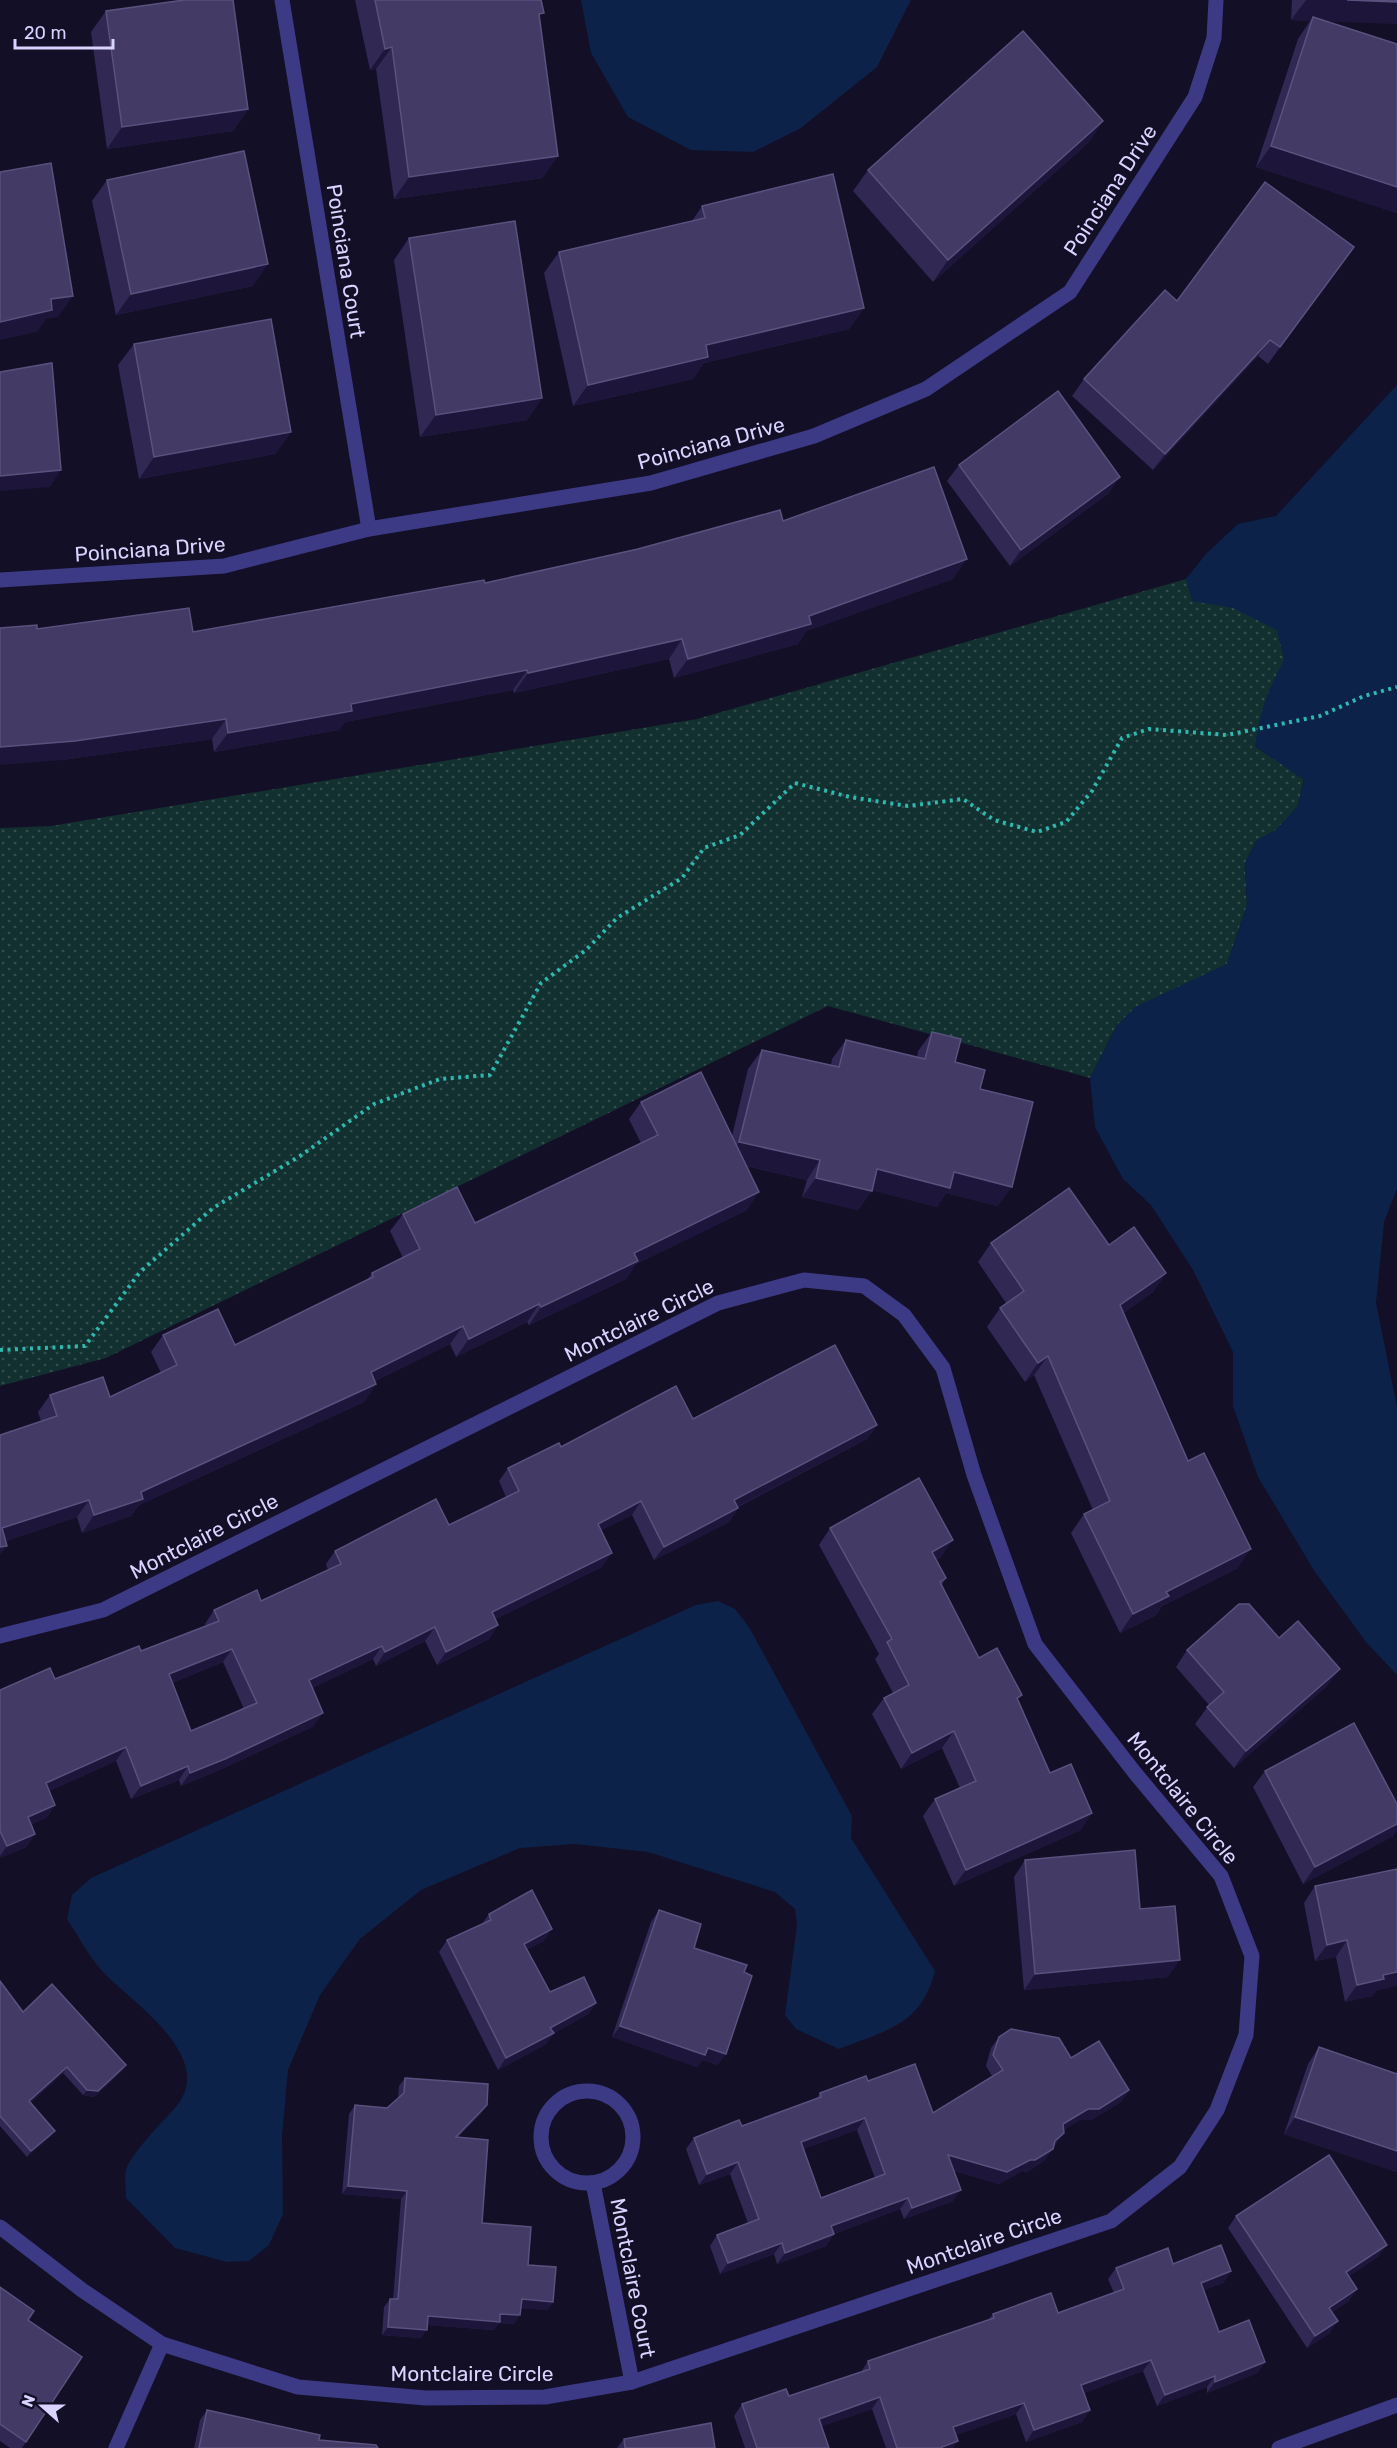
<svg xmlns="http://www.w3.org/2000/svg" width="1397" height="2448" viewBox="0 0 1397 2448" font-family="Rubik,sans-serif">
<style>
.grass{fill:url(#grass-dots)}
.water{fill:#0c2248}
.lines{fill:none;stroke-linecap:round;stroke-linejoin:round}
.path{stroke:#2fb8b0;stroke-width:4;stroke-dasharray:3 4.5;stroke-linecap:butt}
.minor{stroke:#3d3a85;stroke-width:15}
.wall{fill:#312854;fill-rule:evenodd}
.shaded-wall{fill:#1d163a}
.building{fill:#433a66;stroke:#5a527e;stroke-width:1.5;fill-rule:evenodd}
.labels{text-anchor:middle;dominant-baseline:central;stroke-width:4.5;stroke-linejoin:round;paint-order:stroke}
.street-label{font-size:21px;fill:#d9d4ff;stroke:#130f26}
</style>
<defs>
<pattern id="grass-dots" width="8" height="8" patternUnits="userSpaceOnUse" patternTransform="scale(1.5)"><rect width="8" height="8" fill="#12302f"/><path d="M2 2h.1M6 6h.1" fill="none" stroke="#344d4e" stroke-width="1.8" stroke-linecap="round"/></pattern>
</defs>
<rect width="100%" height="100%" fill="#130f26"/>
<!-- grass -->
<path class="grass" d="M 1397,488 L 1256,747 L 1304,779 L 1298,806 L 1276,830 L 1256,841 L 1245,863 L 1247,905 L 1227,964 L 1117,1025 L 1090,1078 L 828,1006 L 106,1358 L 0,1386 L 0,828 L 51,826 L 697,719 L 1186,579 L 1208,552 Z"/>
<!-- water -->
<g class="water">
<path d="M 581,0 L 911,0 L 877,67 L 801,128 L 753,152 L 691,150 L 628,117 L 591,53 Z"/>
<path d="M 1397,385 L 1397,1189 L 1384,1222 L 1376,1303 L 1397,1407 L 1397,1675 L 1366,1642 L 1315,1572 L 1258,1477 L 1233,1406 L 1233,1352 L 1193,1270 L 1151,1205 L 1123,1179 L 1095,1127 L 1090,1078 L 1117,1025 L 1135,1007 L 1227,964 L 1247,905 L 1245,863 L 1256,841 L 1276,830 L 1298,806 L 1304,780 L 1255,746 C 1260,712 1267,691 1284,660 L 1277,630 L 1233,608 L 1192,601 L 1186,579 L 1208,552 L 1238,524 L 1276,516 Z"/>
<path d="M 718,1601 L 735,1609 L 749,1627 L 852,1816 L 851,1838 L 935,1971 C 921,2026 886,2030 839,2049 L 796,2029 L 785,2015 L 797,1925 L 795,1909 L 775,1892 L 648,1852 L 575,1844 L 520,1848 L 421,1890 L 360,1939 L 320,1995 L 288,2070 L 282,2136 L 283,2214 L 269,2245 L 249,2261 L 227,2262 L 175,2248 L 126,2198 C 126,2189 124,2178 126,2170 C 129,2156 163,2121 174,2109 C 219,2060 136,2005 106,1975 C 90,1959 79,1937 67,1919 L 72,1895 L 91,1878 L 696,1605 Z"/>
</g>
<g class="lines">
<!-- path -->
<path class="path" d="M 0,1350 L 85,1346 L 140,1272 L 213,1208 L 300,1156 L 374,1104 L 440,1079 L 490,1075 L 541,983 L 586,950 L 617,918 L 682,878 L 704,848 L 740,835 L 795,783 L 850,797 L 908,806 L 963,799 L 994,820 L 1037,832 L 1066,822 L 1092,791 L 1122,738 L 1149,729 L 1227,735 L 1320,716 L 1364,696 L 1397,687"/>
<!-- minor -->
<g class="minor">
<path d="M 282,0 L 369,529"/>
<path d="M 0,580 L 224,566 L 369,529 L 651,483 L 814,436 L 926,389 L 1070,292 L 1195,97 L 1214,38 L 1216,0"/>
<path d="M 0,1636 L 103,1610 L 718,1303 L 804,1280 L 864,1286 L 904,1315 L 943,1368 L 974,1475 L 1035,1644 L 1135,1773 L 1221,1876 L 1252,1956 L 1246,2035 L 1217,2110 L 1180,2167 L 1111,2221 L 632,2382 L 545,2397 L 426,2398 L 298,2387 L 162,2344 L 82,2290 L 0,2227"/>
<circle cx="587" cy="2137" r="46"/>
<path d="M 593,2183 L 632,2382"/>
<path d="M 116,2448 L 162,2344"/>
<path d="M 1279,2448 L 1397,2405"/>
</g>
</g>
<!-- wall -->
<g class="wall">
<path d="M 355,0 L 541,0 L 540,18 L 543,178 L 394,199 L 376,69 L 370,70 Z"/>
<path d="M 1292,0 L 1397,0 L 1326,21 L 1397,44 L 1397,213 L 1256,167 L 1298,39 L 1310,21 L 1291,20 Z"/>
<path d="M 106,11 L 248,109 L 233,131 L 107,149 L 91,32 Z"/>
<path d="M 1103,121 L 1088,143 L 933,282 L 853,191 L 868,170 Z"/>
<path d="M 107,180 L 253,286 L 116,315 L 92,201 Z"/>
<path d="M 702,206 L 864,308 L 849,329 L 704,363 L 693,379 L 573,406 L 544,273 L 559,252 L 692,221 Z"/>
<path d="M 409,238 L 542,398 L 527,420 L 420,437 L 394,260 Z"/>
<path d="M 1342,264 L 1268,364 L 1258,356 L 1153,470 L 1072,396 L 1084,379 L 1177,301 Z"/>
<path d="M 134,344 L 291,432 L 275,454 L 139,479 L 118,365 Z"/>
<path d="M 959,465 L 1109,493 L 1010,566 L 947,481 Z"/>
<path d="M 783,521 L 953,579 L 806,631 L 798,644 L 674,678 L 669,659 L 514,693 L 513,690 L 345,722 L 339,730 L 214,752 L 212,739 L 62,760 L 37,629 L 193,632 L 485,583 Z"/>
<path d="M 932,1032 L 955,1062 L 980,1089 L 998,1206 L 946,1193 L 937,1207 L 872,1190 L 858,1210 L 802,1197 L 807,1180 L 746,1166 L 747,1210 L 636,1264 L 626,1279 L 529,1325 L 527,1322 L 456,1357 L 450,1344 L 375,1381 L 376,1384 L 364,1402 L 139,1505 L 131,1516 L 82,1533 L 77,1517 L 6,1541 L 41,1421 L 38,1412 L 50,1395 L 110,1397 L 161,1373 L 151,1352 L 163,1335 L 235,1345 L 367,1280 L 372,1273 L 403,1258 L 390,1231 L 403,1214 L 475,1223 L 641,1143 L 629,1119 L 641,1102 L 732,1136 L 748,1069 L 762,1050 L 831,1065 L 832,1059 L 846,1040 L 917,1057 L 918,1051 Z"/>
<path d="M 991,1243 L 1109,1245 L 1166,1273 L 1153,1292 L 1123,1313 L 1188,1461 L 1238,1568 L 1162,1606 L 1156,1615 L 1120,1633 L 1071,1533 L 1084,1514 L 1093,1510 L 1034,1375 L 1025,1382 L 987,1327 L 1000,1308 L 1006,1303 L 978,1262 Z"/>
<path d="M 693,1419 L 877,1425 L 867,1439 L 738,1507 L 738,1508 L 729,1522 L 654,1560 L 632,1515 L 601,1530 L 602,1567 L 495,1619 L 498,1625 L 489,1639 L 437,1665 L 425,1641 L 376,1666 L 373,1659 L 312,1688 L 314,1726 L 215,1772 L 181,1786 L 179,1780 L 131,1799 L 116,1761 L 49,1791 L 55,1805 L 46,1818 L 32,1824 L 35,1834 L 26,1847 L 0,1858 L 0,1690 L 55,1679 L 141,1651 L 206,1626 L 205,1624 L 214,1610 L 261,1601 L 328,1570 L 326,1564 L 335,1551 L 449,1525 L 506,1497 L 499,1481 L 508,1468 L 561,1447 ZM 223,1662 L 244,1709 L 191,1731 L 172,1683 Z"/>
<path d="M 830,1528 L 941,1557 L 936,1560 L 946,1578 L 942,1585 L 979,1658 L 1018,1701 L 1050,1773 L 1081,1830 L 954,1886 L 923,1816 L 935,1799 L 960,1788 L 942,1748 L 901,1769 L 872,1714 L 884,1698 L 893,1693 L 875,1659 L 879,1654 L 819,1545 Z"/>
<path d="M 1279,1638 L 1328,1685 L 1234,1768 L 1195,1724 L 1209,1705 L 1176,1667 L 1187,1650 Z"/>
<path d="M 1265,1771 L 1393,1836 L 1303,1884 L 1253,1787 Z"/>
<path d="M 1025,1860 L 1140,1909 L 1168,1977 L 1024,1990 L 1014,1877 Z"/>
<path d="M 1397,1869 L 1376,1991 L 1372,1996 L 1345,2002 L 1336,1957 L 1315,1961 L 1304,1903 L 1315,1886 Z"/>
<path d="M 659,1910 L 694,1948 L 718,2065 L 702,2060 L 697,2067 L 612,2037 L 651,1922 Z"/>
<path d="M 489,1914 L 544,1941 L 527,1949 L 550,1992 L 596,2003 L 588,2014 L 554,2033 L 546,2044 L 498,2070 L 439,1952 L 447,1940 L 482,1924 Z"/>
<path d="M 0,1981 L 23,2012 L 126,2065 L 122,2071 L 94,2097 L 83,2095 L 63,2073 L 30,2103 L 51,2136 L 27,2157 L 0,2126 Z"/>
<path d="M 999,2037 L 1071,2058 L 1129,2090 L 1121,2102 L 1091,2120 L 1080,2120 L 1063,2130 L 1064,2133 L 1054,2146 L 1045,2160 L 1027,2172 L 1022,2171 L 999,2184 L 954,2171 L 953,2201 L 904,2219 L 900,2209 L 834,2234 L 826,2246 L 777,2264 L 774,2254 L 720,2274 L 710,2246 L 717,2235 L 748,2223 L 730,2174 L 699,2185 L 686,2149 L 694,2138 L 742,2126 L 816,2099 L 820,2093 L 868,2081 L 933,2113 L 992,2076 L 986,2066 L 991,2048 ZM 857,2130 L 875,2178 L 821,2198 L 803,2149 Z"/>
<path d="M 1319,2047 L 1396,2073 L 1397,2070 L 1397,2172 L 1284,2134 L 1308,2064 Z"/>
<path d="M 405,2078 L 482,2113 L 458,2137 L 482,2223 L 528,2265 L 553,2302 L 547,2310 L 521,2308 L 514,2324 L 499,2323 L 494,2330 L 428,2325 L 421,2338 L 382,2335 L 384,2307 L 390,2299 L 393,2299 L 401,2199 L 342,2194 L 349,2114 L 355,2105 L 387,2108 L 398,2098 L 399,2086 Z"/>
<path d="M 1236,2216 L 1379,2256 L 1349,2276 L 1349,2301 L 1332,2312 L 1330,2333 L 1307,2348 L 1228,2228 Z"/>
<path d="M 1173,2264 L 1231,2271 L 1223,2283 L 1204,2290 L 1219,2332 L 1265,2362 L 1257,2373 L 1207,2393 L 1207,2387 L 1157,2406 L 1143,2371 L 1084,2393 L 1090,2410 L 1082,2422 L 1026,2442 L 1016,2414 L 956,2435 L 953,2448 L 886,2448 L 872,2409 L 822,2426 L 829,2448 L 745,2448 L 734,2416 L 742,2404 L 789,2396 L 861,2372 L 868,2361 L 988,2320 L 993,2314 L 1058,2313 L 1114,2293 L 1108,2279 L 1116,2268 Z"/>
<path d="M 0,2287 L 28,2320 L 82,2357 L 22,2448 L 10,2448 L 0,2441 Z"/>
<path d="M 207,2410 L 319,2440 L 378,2448 L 194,2448 L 200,2420 Z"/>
<path d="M 624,2439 L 715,2448 L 617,2448 Z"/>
</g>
<!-- shaded-wall -->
<g class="shaded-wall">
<path d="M 1306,0 L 1347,0 L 1397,2 L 1397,24 L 1312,21 L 1313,17 L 1310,21 L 1291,20 Z"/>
<path d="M 392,47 L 376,69 L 370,70 L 385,49 Z"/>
<path d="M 248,109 L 233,131 L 107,149 L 122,127 Z"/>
<path d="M 1103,121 L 1088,143 L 933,282 L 948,260 Z"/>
<path d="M 1271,146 L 1397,187 L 1397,213 L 1256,167 Z"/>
<path d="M 558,156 L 543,178 L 394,199 L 409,177 Z"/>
<path d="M 1354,247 L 1342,264 L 1268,364 L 1280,347 Z"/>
<path d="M 268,264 L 253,286 L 116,315 L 131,294 Z"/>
<path d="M 73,296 L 58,317 L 46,319 L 37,332 L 0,340 L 0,322 L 51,299 Z"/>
<path d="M 864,308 L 849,329 L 704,363 L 693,379 L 573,406 L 588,385 L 706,345 Z"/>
<path d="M 1270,340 L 1258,356 L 1153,470 L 1165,454 Z"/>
<path d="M 542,398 L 527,420 L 420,437 L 436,415 Z"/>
<path d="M 291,432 L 275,454 L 139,479 L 154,457 Z"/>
<path d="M 61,470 L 50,487 L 0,491 L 0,476 Z"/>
<path d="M 1120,477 L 1109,493 L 1010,566 L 1021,550 Z"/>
<path d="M 967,559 L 953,579 L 806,631 L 798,644 L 674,678 L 688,659 Z"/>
<path d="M 682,639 L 669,659 L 514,693 L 528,673 Z"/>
<path d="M 527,670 L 513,690 L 345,722 L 339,730 L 214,752 L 228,733 L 351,704 Z"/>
<path d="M 226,719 L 212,739 L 62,760 L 0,765 L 0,747 Z"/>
<path d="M 739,1142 L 820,1160 L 807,1180 L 726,1161 Z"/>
<path d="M 877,1169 L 954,1172 L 1012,1187 L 998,1206 L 946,1193 L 937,1207 L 863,1188 Z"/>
<path d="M 816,1178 L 872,1191 L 858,1210 L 802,1197 Z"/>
<path d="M 759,1192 L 747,1210 L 636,1264 L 626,1279 L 529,1325 L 541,1307 L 634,1253 Z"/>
<path d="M 1166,1273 L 1153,1292 L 1107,1324 L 1120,1305 Z"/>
<path d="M 539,1304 L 527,1322 L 456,1357 L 469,1339 Z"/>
<path d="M 463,1326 L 450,1344 L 358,1389 L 371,1372 Z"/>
<path d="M 1048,1356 L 1034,1375 L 1025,1382 L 1038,1363 Z"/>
<path d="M 376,1384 L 364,1402 L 139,1505 L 131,1516 L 82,1533 L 94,1515 L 141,1492 Z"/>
<path d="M 877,1425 L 867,1439 L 725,1513 L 734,1500 Z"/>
<path d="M 89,1500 L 77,1517 L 0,1543 L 2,1528 Z"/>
<path d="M 641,1501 L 632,1515 L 588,1537 L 598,1524 Z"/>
<path d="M 738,1508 L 729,1522 L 654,1560 L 664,1547 Z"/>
<path d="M 953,1540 L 941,1557 L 920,1569 L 932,1552 Z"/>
<path d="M 7,1546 L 0,1555 L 0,1547 Z"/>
<path d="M 1251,1549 L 1238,1568 L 1162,1606 L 1156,1615 L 1120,1633 L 1133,1614 L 1166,1592 Z"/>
<path d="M 612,1553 L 602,1567 L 482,1625 L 492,1612 Z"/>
<path d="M 498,1625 L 489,1639 L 437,1665 L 446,1652 Z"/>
<path d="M 435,1627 L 425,1641 L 376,1666 L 385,1652 Z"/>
<path d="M 382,1646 L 373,1659 L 299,1694 L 309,1680 Z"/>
<path d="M 232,1649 L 223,1662 L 159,1688 L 169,1674 Z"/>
<path d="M 1340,1669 L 1328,1685 L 1234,1768 L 1246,1751 Z"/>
<path d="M 323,1713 L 314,1726 L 215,1772 L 181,1786 L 190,1773 Z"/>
<path d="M 954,1731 L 942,1748 L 901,1769 L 912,1753 Z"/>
<path d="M 126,1747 L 116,1761 L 36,1797 L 46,1783 Z"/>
<path d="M 188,1766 L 179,1780 L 131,1799 L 141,1786 Z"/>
<path d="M 55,1805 L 46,1818 L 19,1830 L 28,1817 Z"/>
<path d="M 1092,1813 L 1081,1830 L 954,1886 L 966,1870 Z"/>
<path d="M 1397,1824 L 1397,1831 L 1393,1836 L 1303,1884 L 1315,1867 Z"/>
<path d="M 35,1834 L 26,1847 L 0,1858 L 0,1856 L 7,1846 Z"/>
<path d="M 552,1929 L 544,1941 L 516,1955 L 524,1944 Z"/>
<path d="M 1347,1940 L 1336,1957 L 1315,1961 L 1327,1945 Z"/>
<path d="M 1180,1960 L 1168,1977 L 1024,1990 L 1035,1974 Z"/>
<path d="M 1397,1972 L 1397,1986 L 1376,1991 L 1372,1996 L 1345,2002 L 1357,1985 L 1383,1975 Z"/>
<path d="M 596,2003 L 588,2014 L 554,2033 L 546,2044 L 498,2070 L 506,2058 L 550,2028 Z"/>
<path d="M 620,2026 L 708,2048 L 726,2054 L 718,2065 L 702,2060 L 697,2067 L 612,2037 Z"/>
<path d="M 126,2065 L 122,2071 L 94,2097 L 83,2095 L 87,2090 Z"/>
<path d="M 67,2067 L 63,2073 L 25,2107 L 29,2101 Z"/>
<path d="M 1129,2090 L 1121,2102 L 1091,2120 L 1080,2120 L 1055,2136 L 1063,2124 L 1088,2109 Z"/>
<path d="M 487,2105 L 482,2113 L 450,2145 L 456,2137 Z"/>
<path d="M 1295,2117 L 1397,2151 L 1397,2172 L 1284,2134 Z"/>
<path d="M 865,2118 L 857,2130 L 793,2153 L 801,2142 Z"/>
<path d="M 55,2131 L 51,2136 L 27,2157 L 31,2151 Z"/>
<path d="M 1064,2133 L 1056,2145 L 1047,2152 L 1055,2141 Z"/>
<path d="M 1053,2149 L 1045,2160 L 1027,2172 L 1022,2171 L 999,2184 L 940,2167 L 948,2155 L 1030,2160 Z"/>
<path d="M 738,2162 L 730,2174 L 699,2185 L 707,2174 Z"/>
<path d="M 348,2186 L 407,2191 L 401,2199 L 342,2194 Z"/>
<path d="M 961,2190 L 953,2201 L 904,2219 L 912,2208 Z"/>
<path d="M 908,2198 L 900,2209 L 823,2238 L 831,2226 Z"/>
<path d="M 834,2234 L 826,2246 L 777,2264 L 785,2253 Z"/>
<path d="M 782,2243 L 774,2254 L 720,2274 L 728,2263 Z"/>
<path d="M 1387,2245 L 1379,2256 L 1338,2283 L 1346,2272 Z"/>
<path d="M 1231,2271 L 1223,2283 L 1193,2294 L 1201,2283 Z"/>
<path d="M 1357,2289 L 1349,2301 L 1321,2319 L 1329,2308 Z"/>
<path d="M 522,2299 L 553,2302 L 547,2310 L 516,2308 Z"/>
<path d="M 500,2314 L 520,2315 L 514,2324 L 499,2323 L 494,2330 L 423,2325 L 428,2316 Z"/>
<path d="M 1338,2321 L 1330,2333 L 1307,2348 L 1315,2336 Z"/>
<path d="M 388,2327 L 427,2330 L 421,2338 L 382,2335 Z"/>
<path d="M 1151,2360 L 1143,2371 L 1073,2397 L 1081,2385 Z"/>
<path d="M 1265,2362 L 1257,2373 L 1207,2393 L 1215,2382 Z"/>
<path d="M 1215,2376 L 1207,2387 L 1157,2406 L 1165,2395 Z"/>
<path d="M 880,2397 L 872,2409 L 811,2430 L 819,2419 Z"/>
<path d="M 1024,2403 L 1016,2414 L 945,2439 L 953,2427 Z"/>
<path d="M 1090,2410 L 1082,2422 L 1026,2442 L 1034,2430 Z"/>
<path d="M 958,2441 L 953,2448 L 941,2448 L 942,2447 Z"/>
</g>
<!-- building -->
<g class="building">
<path d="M 184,0 L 233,0 L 248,109 L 122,127 L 106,11 Z"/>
<path d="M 375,0 L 541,0 L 544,13 L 539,14 L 558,156 L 409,177 L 392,47 L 385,49 Z"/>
<path d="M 1347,0 L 1397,0 L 1397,2 Z"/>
<path d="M 1313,17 L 1397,44 L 1397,187 L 1271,146 Z"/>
<path d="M 1023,31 L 1103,121 L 948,260 L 868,170 Z"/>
<path d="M 244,151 L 268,264 L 131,294 L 107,180 Z"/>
<path d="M 51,163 L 73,296 L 51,299 L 52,310 L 0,322 L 0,172 Z"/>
<path d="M 833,174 L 864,308 L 706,345 L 708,357 L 588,385 L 559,252 L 705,218 L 702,206 Z"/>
<path d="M 1265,182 L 1354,247 L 1280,347 L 1270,340 L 1165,454 L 1084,379 L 1165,290 L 1177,301 Z"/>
<path d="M 515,221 L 542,398 L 436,415 L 409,238 Z"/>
<path d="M 271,319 L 291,432 L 154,457 L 134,344 Z"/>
<path d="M 52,363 L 61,470 L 0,476 L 0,372 Z"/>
<path d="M 1058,391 L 1120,477 L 1021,550 L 959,465 Z"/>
<path d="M 934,467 L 967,559 L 809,616 L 811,624 L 688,659 L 682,639 L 528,673 L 527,670 L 351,704 L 352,711 L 228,733 L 226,719 L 75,741 L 0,747 L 0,628 L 37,625 L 37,629 L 189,608 L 193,632 L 484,580 L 485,583 L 638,549 L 780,510 L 783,521 Z"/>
<path d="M 932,1032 L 961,1039 L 955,1062 L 985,1070 L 980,1089 L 1033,1102 L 1012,1187 L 954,1172 L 950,1188 L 877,1169 L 872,1191 L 816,1178 L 820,1160 L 739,1142 L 762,1050 L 839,1067 L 846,1040 L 925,1059 Z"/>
<path d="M 701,1072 L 759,1192 L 634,1253 L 638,1261 L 541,1307 L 539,1304 L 469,1339 L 463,1326 L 371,1372 L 376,1384 L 141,1492 L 143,1499 L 94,1515 L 89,1500 L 2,1528 L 7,1546 L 0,1547 L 0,1435 L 57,1416 L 50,1395 L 103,1377 L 110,1397 L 177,1365 L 163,1335 L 218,1309 L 235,1345 L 373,1277 L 372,1273 L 420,1249 L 403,1214 L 457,1187 L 475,1223 L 658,1135 L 641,1102 Z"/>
<path d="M 1069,1188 L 1109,1245 L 1134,1227 L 1166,1273 L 1120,1305 L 1188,1461 L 1204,1453 L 1251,1549 L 1166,1592 L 1169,1596 L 1133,1614 L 1084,1514 L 1110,1501 L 1048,1356 L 1038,1363 L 1000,1308 L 1024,1291 L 991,1243 Z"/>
<path d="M 835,1345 L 877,1425 L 734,1500 L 738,1508 L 664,1547 L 641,1501 L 598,1524 L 612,1553 L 492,1612 L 498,1625 L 446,1652 L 435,1627 L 385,1652 L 382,1646 L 309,1680 L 323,1713 L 225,1759 L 190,1773 L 188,1766 L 141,1786 L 126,1747 L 46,1783 L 55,1805 L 28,1817 L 35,1834 L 7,1846 L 0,1831 L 0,1690 L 50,1668 L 55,1679 L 139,1646 L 141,1651 L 219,1621 L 214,1610 L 257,1590 L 261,1601 L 341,1564 L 335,1551 L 436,1499 L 449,1525 L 519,1491 L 508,1468 L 559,1443 L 561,1447 L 676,1386 L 693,1419 ZM 232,1649 L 257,1703 L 191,1731 L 169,1674 Z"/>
<path d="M 919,1478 L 953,1540 L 932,1552 L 946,1578 L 940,1582 L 979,1658 L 997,1648 L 1022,1695 L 1017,1698 L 1050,1773 L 1071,1764 L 1092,1813 L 966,1870 L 935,1799 L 976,1781 L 954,1731 L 912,1753 L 884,1698 L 909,1685 L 887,1642 L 892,1639 L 830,1528 Z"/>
<path d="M 1239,1604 L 1249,1604 L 1279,1638 L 1298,1621 L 1340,1669 L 1246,1751 L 1207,1707 L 1224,1692 L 1187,1650 Z"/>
<path d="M 1354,1723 L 1397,1804 L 1397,1824 L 1315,1867 L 1265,1771 Z"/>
<path d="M 1135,1850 L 1140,1909 L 1175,1906 L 1180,1960 L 1035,1974 L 1025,1860 Z"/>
<path d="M 1397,1869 L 1397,1972 L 1383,1975 L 1384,1979 L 1357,1985 L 1347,1940 L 1327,1945 L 1315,1886 Z"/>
<path d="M 532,1890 L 552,1929 L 524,1944 L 550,1992 L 584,1977 L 596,2003 L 550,2028 L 554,2033 L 506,2058 L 447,1940 L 491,1920 L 489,1914 Z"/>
<path d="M 659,1910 L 701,1924 L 694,1948 L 747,1965 L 744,1972 L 752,1976 L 726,2054 L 708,2048 L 705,2055 L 620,2026 Z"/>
<path d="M 0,1981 L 23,2012 L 52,1984 L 126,2065 L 98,2091 L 87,2090 L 67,2067 L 29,2101 L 55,2131 L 31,2151 L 0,2116 Z"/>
<path d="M 1011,2029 L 1059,2038 L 1071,2058 L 1099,2041 L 1129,2090 L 1099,2109 L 1088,2109 L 1063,2124 L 1064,2133 L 1055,2141 L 1053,2149 L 1035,2160 L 1030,2160 L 1007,2172 L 948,2155 L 961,2190 L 912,2208 L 908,2198 L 831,2226 L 834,2234 L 785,2253 L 782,2243 L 728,2263 L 717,2235 L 759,2219 L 738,2162 L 707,2174 L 694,2138 L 739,2120 L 742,2126 L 821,2097 L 820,2093 L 866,2076 L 868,2081 L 915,2064 L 933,2113 L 1003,2070 L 993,2055 L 999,2037 ZM 865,2118 L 885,2174 L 821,2198 L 801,2142 Z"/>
<path d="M 1319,2047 L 1397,2074 L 1397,2151 L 1295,2117 Z"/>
<path d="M 405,2078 L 488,2084 L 487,2105 L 456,2137 L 488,2140 L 482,2223 L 531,2227 L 528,2265 L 556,2267 L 553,2302 L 522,2299 L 520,2315 L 500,2314 L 500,2322 L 428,2316 L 427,2330 L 388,2327 L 390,2299 L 398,2299 L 407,2191 L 348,2186 L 355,2105 L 387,2108 L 404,2093 Z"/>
<path d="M 1329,2155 L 1387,2245 L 1346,2272 L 1357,2289 L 1329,2308 L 1338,2321 L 1315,2336 L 1236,2216 Z"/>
<path d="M 1221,2245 L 1231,2271 L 1201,2283 L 1219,2332 L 1249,2320 L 1265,2362 L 1215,2382 L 1215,2376 L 1165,2395 L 1151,2360 L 1081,2385 L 1090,2410 L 1034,2430 L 1024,2403 L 953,2427 L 958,2441 L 942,2447 L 942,2448 L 897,2448 L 880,2397 L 819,2419 L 829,2448 L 757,2448 L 742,2404 L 786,2389 L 789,2396 L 870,2369 L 868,2361 L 994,2318 L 993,2314 L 1051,2293 L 1058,2313 L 1124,2289 L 1116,2268 L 1168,2248 L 1173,2264 Z"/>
<path d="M 0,2287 L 34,2311 L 28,2320 L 82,2357 L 26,2442 L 0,2424 Z"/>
<path d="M 207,2410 L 320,2435 L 319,2440 L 376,2445 L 378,2448 L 199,2448 Z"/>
<path d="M 711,2423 L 715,2448 L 625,2448 L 624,2439 Z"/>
</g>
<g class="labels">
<!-- street labels -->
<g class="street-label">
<text transform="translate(1110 190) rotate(-57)">Poinciana Drive</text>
<text transform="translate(346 261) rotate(81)">Poinciana Court</text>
<text transform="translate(711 443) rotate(-15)">Poinciana Drive</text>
<text transform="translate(150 549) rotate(-4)">Poinciana Drive</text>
<text transform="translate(639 1320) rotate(-26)">Montclaire Circle</text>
<text transform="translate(204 1536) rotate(-27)">Montclaire Circle</text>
<text transform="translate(1183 1798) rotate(51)">Montclaire Circle</text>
<text transform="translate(984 2241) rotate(-19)">Montclaire Circle</text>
<text transform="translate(633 2278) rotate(79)">Montclaire Court</text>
<text x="472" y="2373">Montclaire Circle</text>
</g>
</g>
<!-- north arrow -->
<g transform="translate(42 2406) rotate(291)" stroke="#130f26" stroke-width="4.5" paint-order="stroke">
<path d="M0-4.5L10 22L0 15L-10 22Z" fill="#d9d4ff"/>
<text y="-9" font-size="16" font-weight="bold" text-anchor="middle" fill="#d9d4ff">N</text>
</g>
<!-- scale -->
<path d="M15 39v9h98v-9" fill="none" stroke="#d9d4ff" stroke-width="3"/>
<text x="24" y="39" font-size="18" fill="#d9d4ff" stroke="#130f26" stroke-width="4.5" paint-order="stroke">20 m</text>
</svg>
